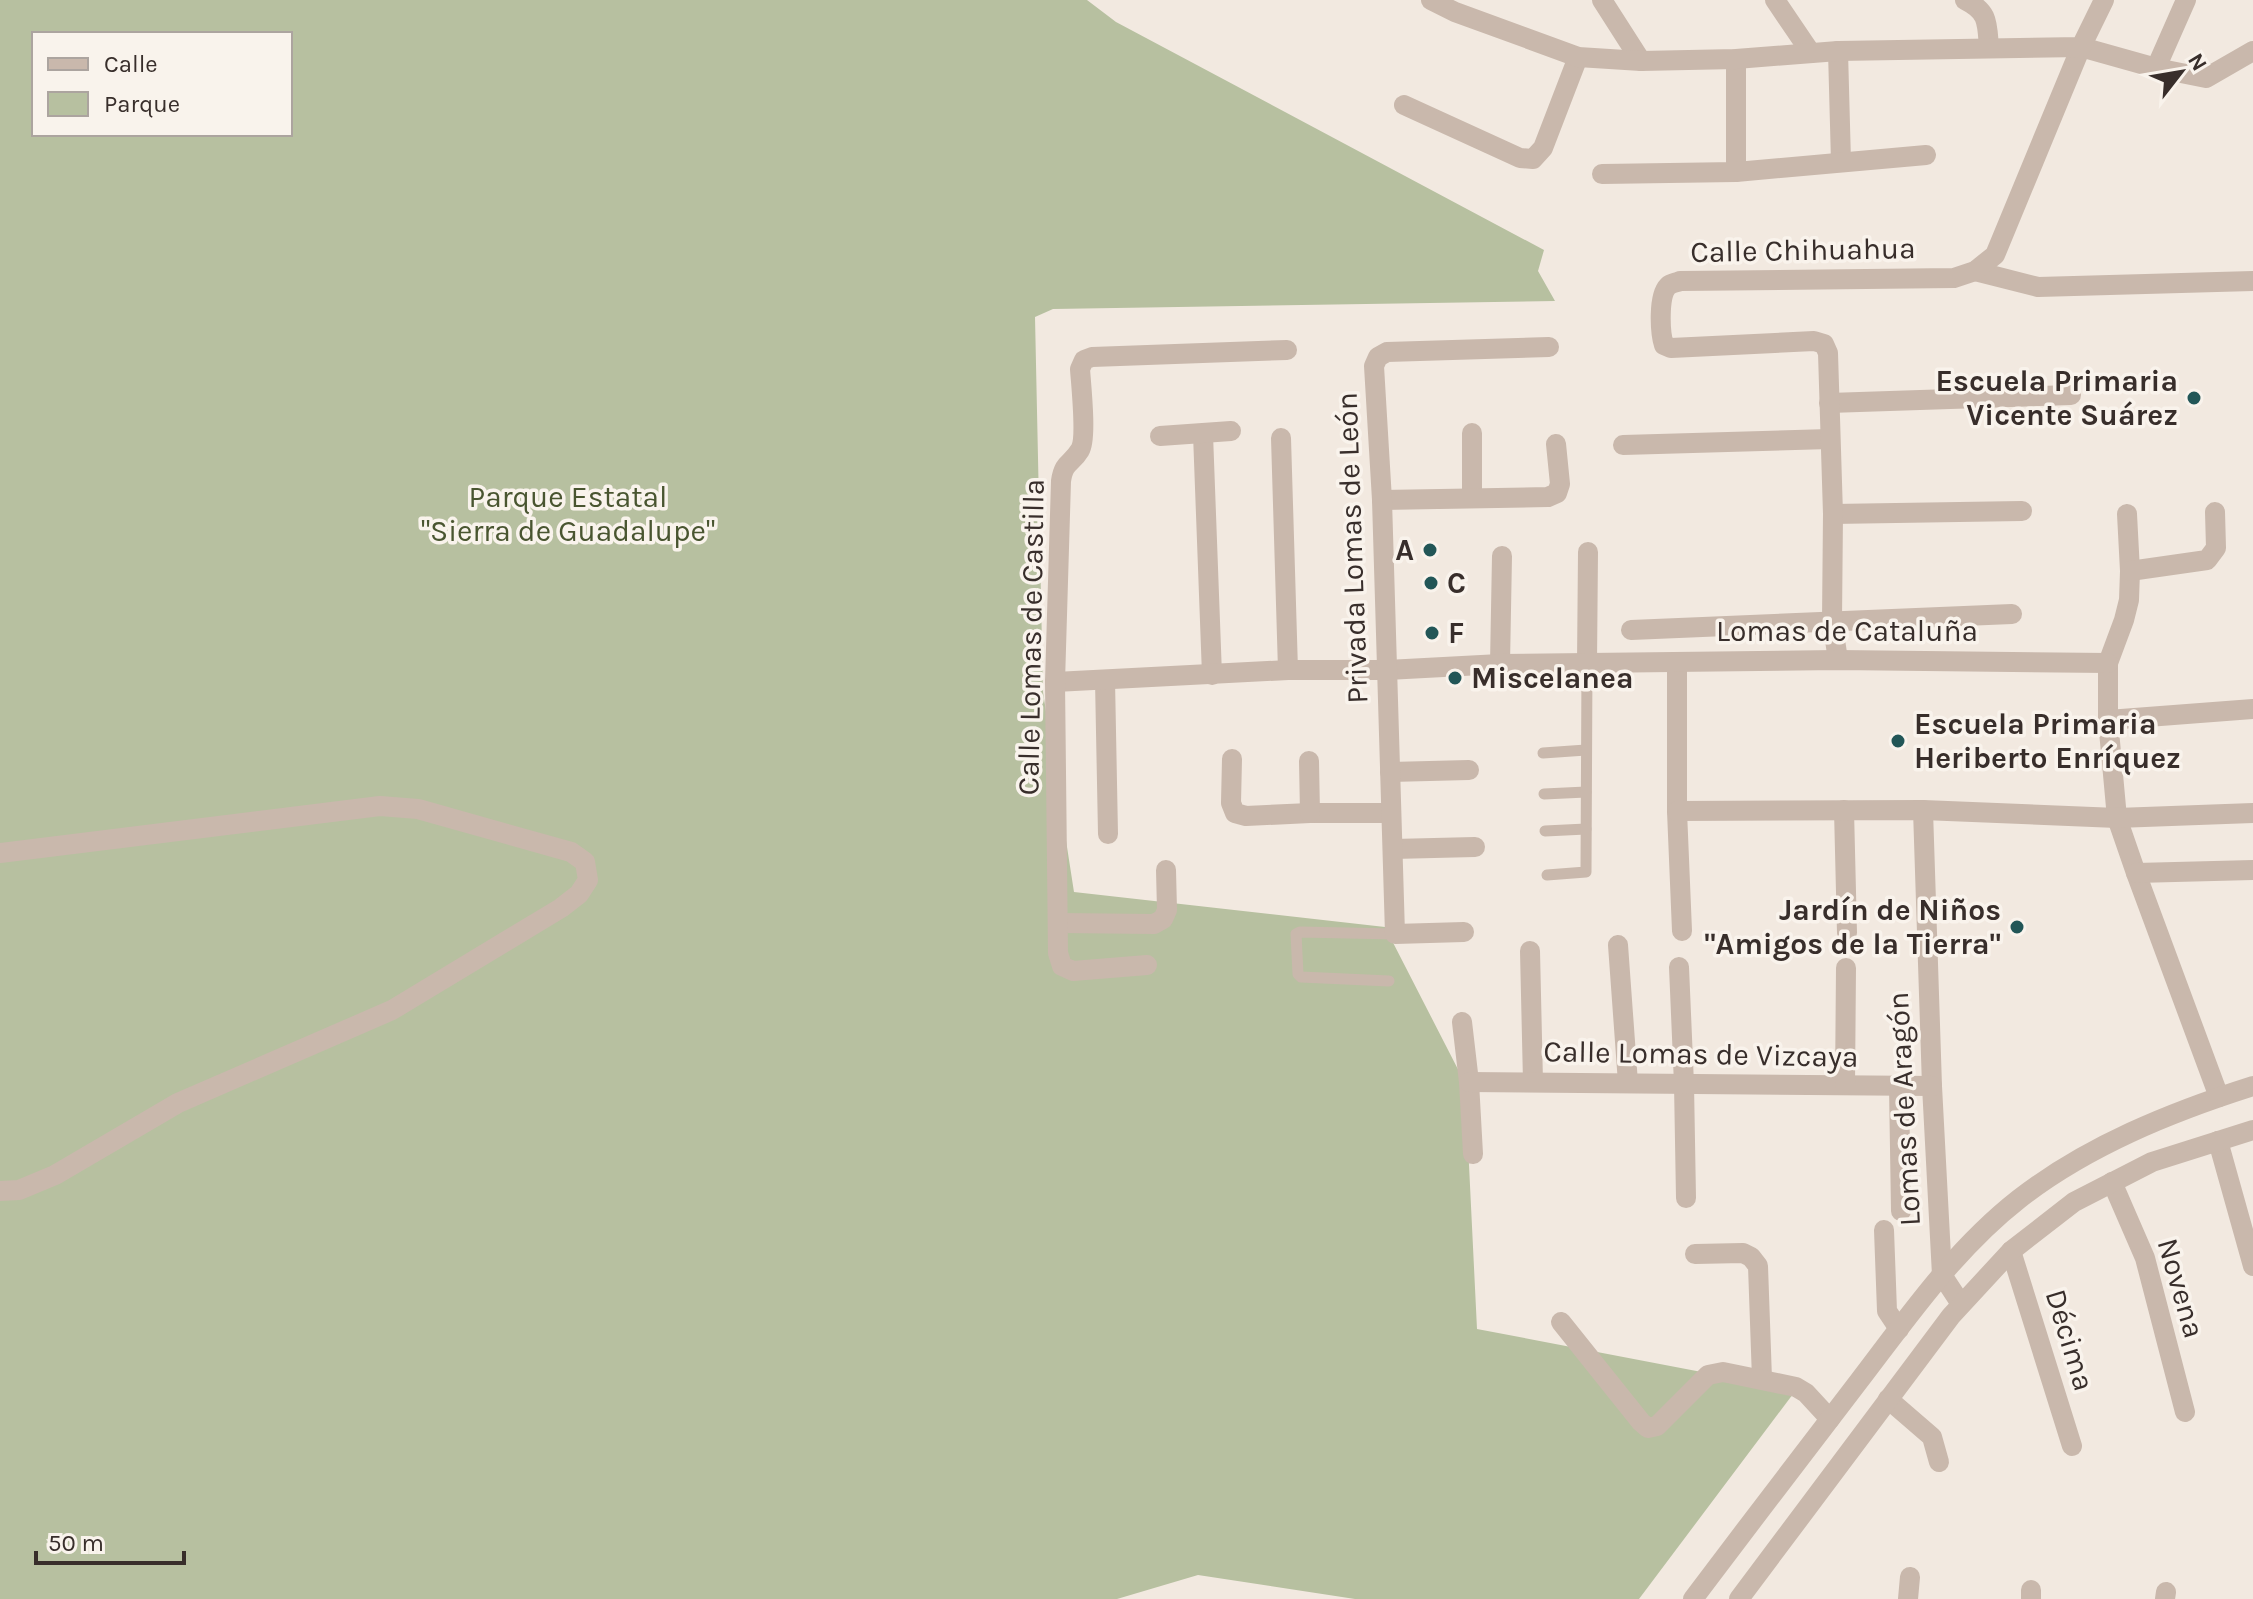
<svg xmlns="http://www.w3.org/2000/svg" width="2253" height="1599" viewBox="0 0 2253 1599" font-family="Karla,sans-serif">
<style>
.green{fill:#b7c0a0;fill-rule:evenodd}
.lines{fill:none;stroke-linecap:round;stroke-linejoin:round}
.service{stroke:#c9b8ac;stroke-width:11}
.minor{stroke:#c9b8ac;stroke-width:20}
.tertiary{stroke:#c9b8ac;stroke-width:20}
.poi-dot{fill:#225657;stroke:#f9f3ec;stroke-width:3}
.labels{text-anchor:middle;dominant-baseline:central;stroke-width:7;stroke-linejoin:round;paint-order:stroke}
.street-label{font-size:30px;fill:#382e2b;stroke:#f9f3ec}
.poi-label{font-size:30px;font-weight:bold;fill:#382e2b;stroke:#f9f3ec;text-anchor:start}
.park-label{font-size:30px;fill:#495530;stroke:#f9f3ec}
</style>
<rect width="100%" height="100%" fill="#f2e9e0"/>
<!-- green -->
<path class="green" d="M 0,0 L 1087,0 L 1116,22 L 1544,250 L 1538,271 L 1555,301 L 1053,309 L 1035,317 L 1043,692 L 1074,892 L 1385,927 L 1465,1083 L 1477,1329 L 1796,1390 L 1639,1599 L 1355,1599 L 1198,1575 L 1117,1599 L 0,1599 ZM 34,34 L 290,34 L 290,134 L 34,134 Z"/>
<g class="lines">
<!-- service -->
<g class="service">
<path d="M 1543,753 L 1586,750"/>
<path d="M 1544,794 L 1586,792"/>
<path d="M 1545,831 L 1586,829"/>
<path d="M 1547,875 L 1586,872 L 1587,663"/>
<path d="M 1389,981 L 1301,977 L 1298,974 L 1296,934 L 1300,932 L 1395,934"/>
</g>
<!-- minor -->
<g class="minor">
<path d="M 1602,0 L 1641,61"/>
<path d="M 1775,0 L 1811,53"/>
<path d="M 1965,0 C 1989,12 1987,23 1989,48"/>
<path d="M 1838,51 L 1841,162"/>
<path d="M 2156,68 L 2186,0"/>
<path d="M 1404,105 L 1520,158 L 1533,159 L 1543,148 L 1578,57"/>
<path d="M 1736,172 L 1736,59"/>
<path d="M 1602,174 L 1736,172 L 1926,155"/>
<path d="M 1975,271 L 2038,287 L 2253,281"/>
<path d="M 1829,403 L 2071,395"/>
<path d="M 1472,433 L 1472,497"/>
<path d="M 1203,434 L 1212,675"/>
<path d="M 1160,436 L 1231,431"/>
<path d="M 1281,438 L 1288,670"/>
<path d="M 1623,445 L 1830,439"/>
<path d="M 1382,500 L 1548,497 L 1557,493 L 1560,484 L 1556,444"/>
<path d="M 1833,514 L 2022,511"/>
<path d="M 2127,514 L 2130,571 L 2129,600 L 2124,620 L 2108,663 L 2108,720 L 2117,818 L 2136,873 L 2219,1097"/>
<path d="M 2130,571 L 2207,560 L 2216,548 L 2215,512"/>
<path d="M 1631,630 L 2012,614"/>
<path d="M 1838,660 L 1832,620 L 1833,514 L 1828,353 L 1824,344 L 1814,341 L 1671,348 L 1664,345 C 1660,333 1658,296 1668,286 C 1671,283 1676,283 1680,281 L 1954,278 L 1975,271 L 1995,255 L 2081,47 L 2156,68 L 2206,78 L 2253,51"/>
<path d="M 1677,662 L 1677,811 L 1682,931"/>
<path d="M 1587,663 L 1588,552"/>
<path d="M 1500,664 L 1502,556"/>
<path d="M 1105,680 L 1108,834"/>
<path d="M 1055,682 L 1288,670 L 1387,670 L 1500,664 L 1838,660 L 2108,663"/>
<path d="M 2108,720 L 2253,709"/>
<path d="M 1232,759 L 1231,803 L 1235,813 L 1246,816 L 1310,813 L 1391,813"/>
<path d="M 1309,761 L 1310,813"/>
<path d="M 1390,772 L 1469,770"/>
<path d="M 1844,810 L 1847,933"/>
<path d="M 1923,810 L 1932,1086 L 1942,1275 L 1961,1304"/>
<path d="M 1677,811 L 1923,810 L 2117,818 L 2253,813"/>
<path d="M 1393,849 L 1475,847"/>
<path d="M 0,853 L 380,806 L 418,809 L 571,852 L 585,862 L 588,880 L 579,894 L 561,908 L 392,1010 L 178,1103 L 55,1175 L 19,1190 L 0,1191"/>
<path d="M 2136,873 L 2253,870"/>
<path d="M 1058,923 L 1154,924 L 1163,919 L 1167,910 L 1166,870"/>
<path d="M 1464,932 L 1395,934 L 1382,500 L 1374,366 L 1378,357 L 1387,352 L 1549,347"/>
<path d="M 1618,945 L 1628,1083"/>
<path d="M 1530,951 L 1533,1082"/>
<path d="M 1147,965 L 1073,971 L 1062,966 L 1058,953 L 1055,682 L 1061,481 C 1064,461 1071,465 1080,450 C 1087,439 1081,384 1080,369 L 1084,360 L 1092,357 L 1287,350"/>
<path d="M 1679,967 L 1684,1084 L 1686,1198"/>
<path d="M 1462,1022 L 1469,1082 L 1473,1154"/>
<path d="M 1469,1082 L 1932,1086"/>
<path d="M 1845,1085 L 1846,968"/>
<path d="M 1899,1086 L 1901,1211"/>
<path d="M 2218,1141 L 2253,1266"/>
<path d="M 2112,1182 L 2145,1258 L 2185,1412"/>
<path d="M 1884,1230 L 1887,1311 L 1899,1329"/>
<path d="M 2011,1251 L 2072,1446"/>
<path d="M 1695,1254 L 1743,1253 L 1751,1257 L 1758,1266 L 1762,1379"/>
<path d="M 1561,1322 L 1641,1422 L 1648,1428 L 1657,1426 L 1708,1375 L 1723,1372 L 1796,1387 L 1806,1393 L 1830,1419"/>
<path d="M 1888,1399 L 1932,1437 L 1939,1462"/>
<path d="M 1908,1599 L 1910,1577"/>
<path d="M 2031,1599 L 2031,1590"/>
<path d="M 2165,1599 L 2166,1592"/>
</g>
<!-- tertiary -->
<g class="tertiary">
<path d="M 1431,0 L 1455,12 L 1578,57 L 1641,61 L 1736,59 L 1838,51 L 2081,47 L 2104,0"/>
<path d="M 1693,1599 C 1748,1526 1803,1454 1859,1381 C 1908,1317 1955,1249 2019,1199 C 2087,1146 2171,1112 2253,1086"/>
<path d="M 1739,1599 L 1951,1316 L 2011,1251 L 2074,1202 L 2152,1162 L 2253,1130"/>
</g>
</g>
<!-- markers -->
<g class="poi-dot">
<circle cx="2194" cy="398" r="8"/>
<circle cx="1430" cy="550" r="8"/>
<circle cx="1431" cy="583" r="8"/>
<circle cx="1432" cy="633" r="8"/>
<circle cx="1455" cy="678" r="8"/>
<circle cx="1898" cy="741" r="8"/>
<circle cx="2017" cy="927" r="8"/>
</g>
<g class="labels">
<!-- street labels -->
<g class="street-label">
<text transform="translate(1803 250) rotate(-1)">Calle Chihuahua</text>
<text transform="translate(1352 548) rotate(-92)">Privada Lomas de León</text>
<text x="1847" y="631">Lomas de Cataluña</text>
<text transform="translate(1031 637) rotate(-89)">Calle Lomas de Castilla</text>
<text transform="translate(1701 1054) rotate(1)">Calle Lomas de Vizcaya</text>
<text transform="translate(1904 1109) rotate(-93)">Lomas de Aragón</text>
<text transform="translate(2181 1288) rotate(74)">Novena</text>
<text transform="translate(2070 1340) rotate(73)">Décima</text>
</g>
<!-- poi labels -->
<g class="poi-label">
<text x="2178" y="381" text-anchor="end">Escuela Primaria<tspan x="2178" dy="34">Vicente Suárez</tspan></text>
<text x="1414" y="550" text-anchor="end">A</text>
<text x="1447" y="583">C</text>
<text x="1448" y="633">F</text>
<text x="1471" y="678">Miscelanea</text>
<text x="1914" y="724">Escuela Primaria<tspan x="1914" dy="34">Heriberto Enríquez</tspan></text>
<text x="2001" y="910" text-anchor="end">Jardín de Niños<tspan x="2001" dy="34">"Amigos de la Tierra"</tspan></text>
</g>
<!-- park labels -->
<g class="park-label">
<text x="568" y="497">Parque Estatal<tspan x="568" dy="34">"Sierra de Guadalupe"</tspan></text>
</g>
</g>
<!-- legend -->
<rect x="32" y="32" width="260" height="104" fill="#f9f3ec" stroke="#aca49f" stroke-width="2"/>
<rect x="48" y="58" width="40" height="12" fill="#c9b8ac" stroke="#aca49f" stroke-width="2"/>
<text x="104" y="72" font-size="24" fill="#382e2b">Calle</text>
<rect x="48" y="92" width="40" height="24" fill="#b7c0a0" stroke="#aca49f" stroke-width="2"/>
<text x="104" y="112" font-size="24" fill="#382e2b">Parque</text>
<!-- north arrow -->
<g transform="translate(2181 72) rotate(59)" stroke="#f9f3ec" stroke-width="6" paint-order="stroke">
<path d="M0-6L14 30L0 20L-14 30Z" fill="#382e2b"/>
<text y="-12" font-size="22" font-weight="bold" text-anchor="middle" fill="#382e2b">N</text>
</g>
<!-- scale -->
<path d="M36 1551v12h148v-12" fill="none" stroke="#382e2b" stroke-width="4"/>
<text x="48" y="1551" font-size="24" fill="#382e2b" stroke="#f9f3ec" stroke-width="6" paint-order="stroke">50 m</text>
</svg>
